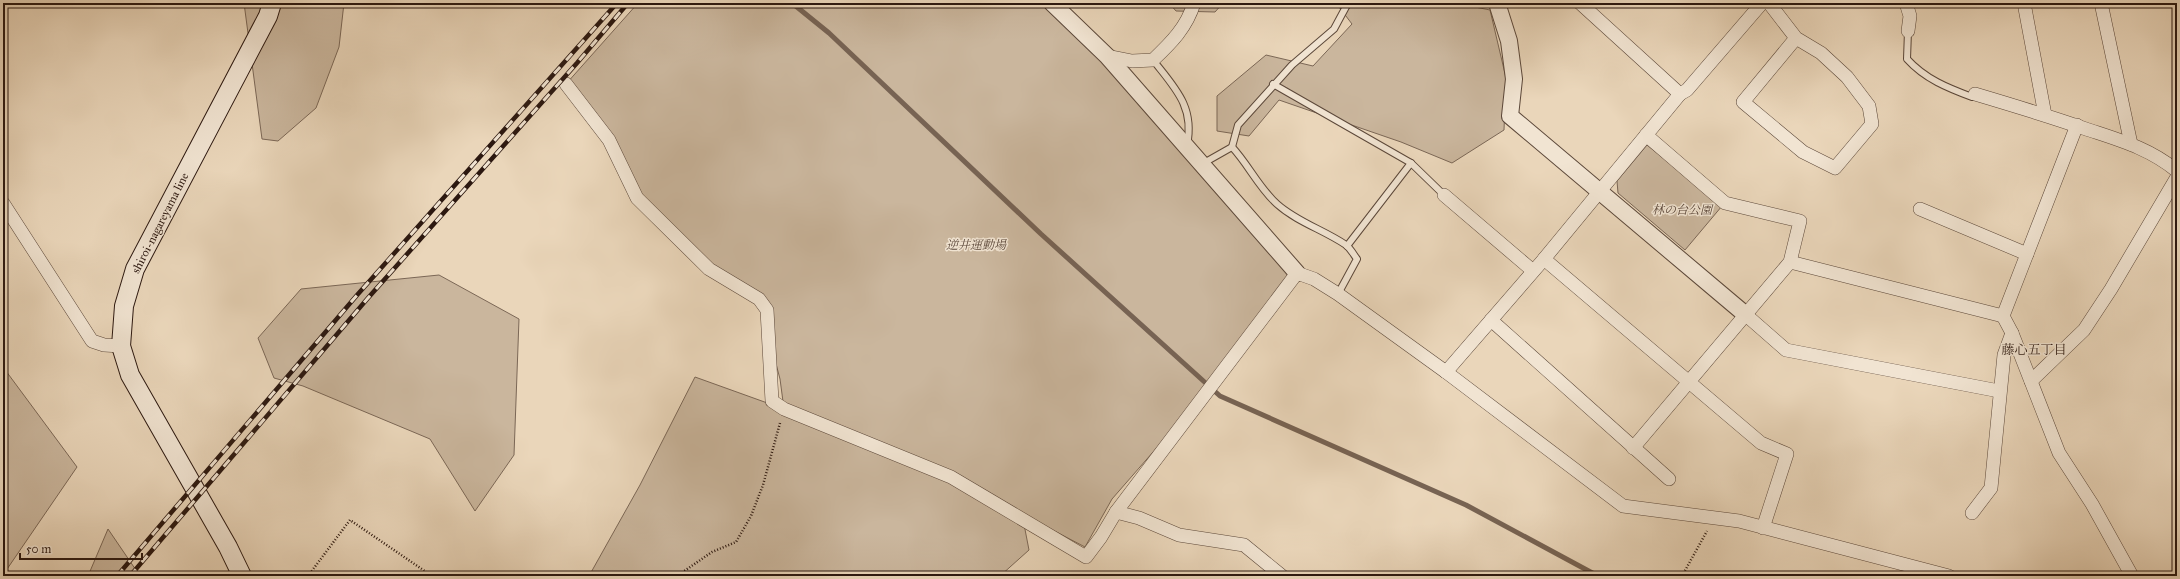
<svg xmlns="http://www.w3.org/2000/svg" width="2180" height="579" viewBox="0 0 2180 579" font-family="'IM FELL Great Primer','Noto Serif JP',serif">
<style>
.green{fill:#cab69d;stroke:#7b6756}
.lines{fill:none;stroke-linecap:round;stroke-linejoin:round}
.stream{stroke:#776353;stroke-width:5}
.service-casing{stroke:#5c483a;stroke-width:8}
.minor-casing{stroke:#5c483a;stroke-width:14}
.tertiary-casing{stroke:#5c483a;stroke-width:18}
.secondary-casing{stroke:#2c1810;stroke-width:20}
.path{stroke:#2c1810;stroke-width:2.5;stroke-dasharray:1 2;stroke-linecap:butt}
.service{stroke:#f1e4d2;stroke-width:6}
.minor{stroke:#f1e4d2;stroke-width:13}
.tertiary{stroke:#f1e4d2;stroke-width:16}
.secondary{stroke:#f1e4d2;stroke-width:18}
.rail-casing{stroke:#2c1810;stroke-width:4.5}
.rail{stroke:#f1e4d2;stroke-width:3;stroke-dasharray:9;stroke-linecap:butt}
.labels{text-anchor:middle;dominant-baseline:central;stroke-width:3;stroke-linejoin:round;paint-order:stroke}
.park-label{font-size:12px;font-style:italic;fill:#5b473a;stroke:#f1e4d2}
.street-label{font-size:12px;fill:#2c1810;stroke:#f1e4d2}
.neighbourhood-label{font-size:13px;fill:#2c1810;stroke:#f1e4d2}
</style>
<rect width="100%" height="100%" fill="#ead6ba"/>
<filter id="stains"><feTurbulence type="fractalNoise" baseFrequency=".005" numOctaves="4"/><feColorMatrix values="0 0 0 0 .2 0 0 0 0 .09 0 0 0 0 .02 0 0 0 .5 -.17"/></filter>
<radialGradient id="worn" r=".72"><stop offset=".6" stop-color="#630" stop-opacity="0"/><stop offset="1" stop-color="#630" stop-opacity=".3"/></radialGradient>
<!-- green -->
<g class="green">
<path d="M 244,3 L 344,3 L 339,47 L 316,108 L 278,141 L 262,139 Z"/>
<path d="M 638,3 L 1052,3 L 1297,273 L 1222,373 L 1112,499 L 1085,547 L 1022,514 L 1029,550 L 1000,576 L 589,576 L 640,485 L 695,377 L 784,409 L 780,379 L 759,299 L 709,269 L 637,198 L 609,140 L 566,84 Z"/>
<path d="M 1169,3 L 1223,3 L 1215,12 L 1176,11 Z"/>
<path d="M 1336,3 L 1455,3 L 1490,10 L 1506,78 L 1504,130 L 1452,163 L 1401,142 L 1279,100 L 1249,136 L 1217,131 L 1217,96 L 1266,55 L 1313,66 L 1352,24 Z"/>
<path d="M 1647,145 L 1722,206 L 1685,250 L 1618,193 L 1617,181 Z"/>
<path d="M 439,275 L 519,319 L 514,455 L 475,511 L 430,439 L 303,386 L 274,378 L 258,338 L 301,289 Z"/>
<path d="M 3,367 L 77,467 L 3,575 Z"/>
<path d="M 108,529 L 140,576 L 88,576 Z"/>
</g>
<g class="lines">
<!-- stream -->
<path class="stream" d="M 792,3 L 829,33 L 1041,234 L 1220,396 L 1466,505 L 1598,576"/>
<!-- service casing -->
<g class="service-casing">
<g id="service">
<path d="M 1908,31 L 1907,59 C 1925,79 1948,88 1972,97 L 1975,94"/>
<path d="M 1153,60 C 1175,88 1195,107 1187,145"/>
<path d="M 1273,84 L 1411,163 L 1444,195"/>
<path d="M 1232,147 C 1248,164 1259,188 1277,204 C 1297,222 1324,230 1346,245 C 1350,248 1354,255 1357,259 L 1338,294"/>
<path d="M 1202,164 L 1232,147 L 1238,125 L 1292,65 L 1334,29 L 1348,3"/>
<path d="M 1347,246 L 1411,163"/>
</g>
</g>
<!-- minor casing -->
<g class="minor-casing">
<g id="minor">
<path d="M 1769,3 L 1796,38 L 1821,53 L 1847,77 L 1869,106 L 1872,124 L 1835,168 L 1803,152 L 1743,102 L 1796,38"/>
<path d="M 1906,3 L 1910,16 L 1908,31"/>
<path d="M 2024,3 L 2045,115"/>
<path d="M 2101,3 L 2131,144"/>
<path d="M 1107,56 L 1132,61 L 1153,60 C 1171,43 1187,27 1194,3"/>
<path d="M 566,84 L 609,140 L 637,198 L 709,269 L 759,299 L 767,310 L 772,401 L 784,409 L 951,477 L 1086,557 L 1101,537 L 1116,512 L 1297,273 L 1314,279 L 1338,294 L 1446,372 L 1623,506 L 1739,521 L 1949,576"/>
<path d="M 1680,94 L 1687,90 L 1762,3"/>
<path d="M 1975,94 C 2012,105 2049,116 2086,129 C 2119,140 2149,148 2177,171"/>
<path d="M 2077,125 L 2003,316 L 2012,333 L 2059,453 L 2092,504 L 2132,576"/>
<path d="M 1444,195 L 1532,270"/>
<path d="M 3,203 L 92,341 L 104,345 L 121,346"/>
<path d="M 1920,209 L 2027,254"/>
<path d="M 1544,259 L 1761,443 L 1787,454 L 1763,528"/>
<path d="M 1790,262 L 2003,316"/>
<path d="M 1746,315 L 1786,350 L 1999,391"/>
<path d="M 1491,320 L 1669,479"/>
<path d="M 1446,372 L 1544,259 L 1680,94 L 1580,3"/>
<path d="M 2031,381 L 2084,330 L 2111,289 L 2177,177"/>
<path d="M 1633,448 L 1790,262 L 1800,221 L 1725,203 L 1646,135"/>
<path d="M 1116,512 L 1139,518 L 1179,535 L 1244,545 L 1282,576"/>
<path d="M 1972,513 L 1991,488 L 2004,355 L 2012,333"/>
</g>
</g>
<!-- tertiary casing -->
<g class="tertiary-casing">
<g id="tertiary">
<path d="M 1052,3 L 1107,56 L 1297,273"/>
<path d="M 1497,3 L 1509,41 L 1514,79 L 1510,116 L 1746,315"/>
</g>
</g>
<!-- secondary casing -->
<g class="secondary-casing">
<path id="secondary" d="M 242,576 L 228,547 L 130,375 L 121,346 L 124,306 L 135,269 L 268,16 L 272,3"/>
</g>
<!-- path -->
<g class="path">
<path d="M 308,576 L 350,520 L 432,576"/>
<path d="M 677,576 L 712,552 L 736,542 L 751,516 L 763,485 L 780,423"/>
<path d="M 1682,576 L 1707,531"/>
</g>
<!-- service -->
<use href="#service" class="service"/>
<!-- minor -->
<use href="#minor" class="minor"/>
<!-- tertiary -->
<use href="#tertiary" class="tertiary"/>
<!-- secondary -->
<use href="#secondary" class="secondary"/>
<!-- rail casing -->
<g class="rail-casing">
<g id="rail">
<path d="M 117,576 L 358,294 L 617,3"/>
<path d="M 130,576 L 368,298 L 577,63 L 628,3"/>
</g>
</g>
<!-- rail -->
<use href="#rail" class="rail"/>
</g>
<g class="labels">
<!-- park labels -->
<g class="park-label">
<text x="1682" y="210">林の台公園</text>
<text x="976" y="245">逆井運動場</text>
</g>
<!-- street labels -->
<g class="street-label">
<text transform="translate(160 223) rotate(-63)">shiroi-nagareyama line</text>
</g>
<!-- neighbourhood labels -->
<g class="neighbourhood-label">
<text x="2034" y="350">藤心五丁目</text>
</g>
</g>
<!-- margin -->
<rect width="2180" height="579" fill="none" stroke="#ead6ba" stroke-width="16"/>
<rect x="4" y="4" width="2172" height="571" fill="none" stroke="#2c1810" stroke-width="2"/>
<rect x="8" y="8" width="2164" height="563" fill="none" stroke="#2c1810"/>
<!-- scale -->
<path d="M20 553v6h122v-6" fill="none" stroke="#2c1810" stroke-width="2"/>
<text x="26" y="553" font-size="12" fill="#2c1810" stroke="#f1e4d2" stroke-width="3" paint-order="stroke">50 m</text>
<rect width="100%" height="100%" filter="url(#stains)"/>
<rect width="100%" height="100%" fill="url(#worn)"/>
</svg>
